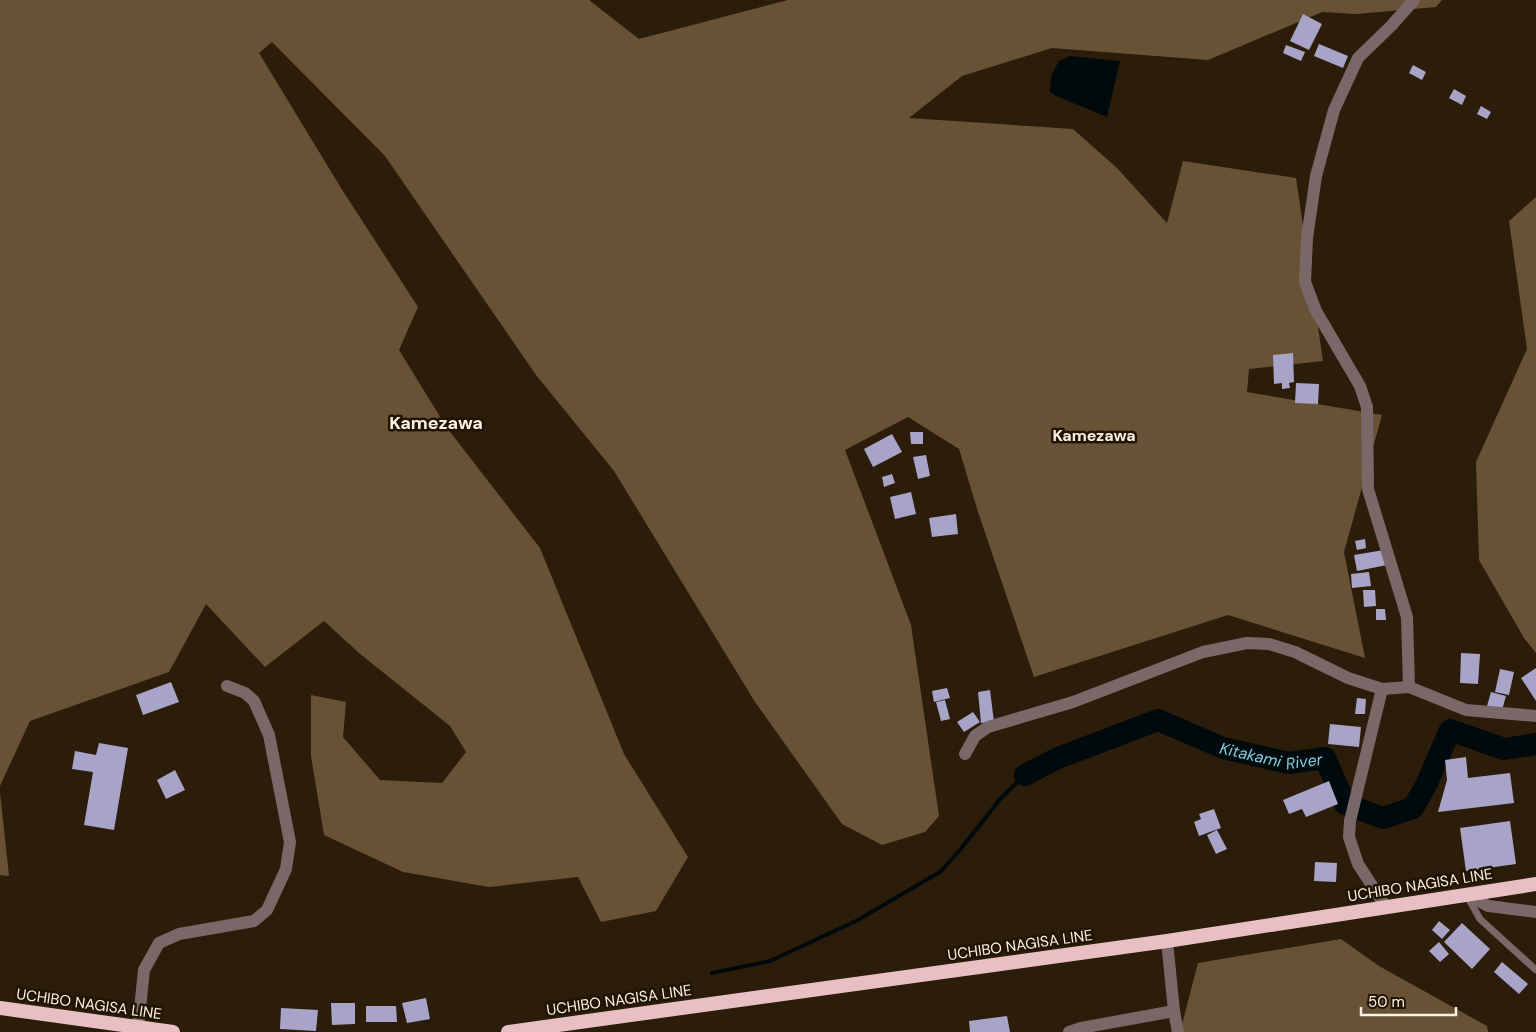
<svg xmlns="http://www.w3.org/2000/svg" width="1536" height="1032" viewBox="0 0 1536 1032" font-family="'DM Sans',sans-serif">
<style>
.forest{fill:#675236}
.water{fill:#000a0d}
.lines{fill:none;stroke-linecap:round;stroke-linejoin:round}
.stream{stroke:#000a0d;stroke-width:4}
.river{stroke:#000a0d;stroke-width:22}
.building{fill:#a8a4c8}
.service{stroke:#7a6869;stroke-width:7}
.minor{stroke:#7a6869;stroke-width:12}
.trunk{stroke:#e8c0c3;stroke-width:14}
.labels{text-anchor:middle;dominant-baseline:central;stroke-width:5;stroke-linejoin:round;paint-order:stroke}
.street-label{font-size:15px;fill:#fcf3e6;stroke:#211402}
.neighbourhood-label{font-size:16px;font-weight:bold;fill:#fcf3e6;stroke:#211402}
.water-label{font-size:16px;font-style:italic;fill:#80d0df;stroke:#211402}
.quarter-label{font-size:18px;font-weight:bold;fill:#fcf3e6;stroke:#211402}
</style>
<rect width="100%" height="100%" fill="#2b1d09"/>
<!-- forest -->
<g class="forest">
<path d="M 0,0 L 589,0 L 639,39 L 788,0 L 1442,0 L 1436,7 L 1356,14 L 1322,12 L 1208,60 L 1052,48 L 962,76 L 909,118 L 1073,129 L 1117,168 L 1167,223 L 1183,161 L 1296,178 L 1323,361 L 1249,369 L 1247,392 L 1382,415 L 1344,552 L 1365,658 L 1228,615 L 1034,677 L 978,512 L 959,449 L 908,417 L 845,450 L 911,625 L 939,816 L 925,832 L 882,845 L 842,824 L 755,702 L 614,471 L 536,375 L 385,156 L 272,42 L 259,53 L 341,188 L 418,307 L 399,350 L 447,428 L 540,548 L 624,754 L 688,857 L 656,911 L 601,922 L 578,877 L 489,887 L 403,872 L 324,835 L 311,756 L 311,695 L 346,702 L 343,737 L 380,780 L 442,783 L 466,752 L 450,726 L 359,653 L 324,621 L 265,667 L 206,604 L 169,672 L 30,721 L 0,786 Z"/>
<path d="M 1536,197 L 1536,653 L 1524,638 L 1479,560 L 1476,462 L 1527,349 L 1509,221 Z"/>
<path d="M 0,792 L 9,876 L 0,875 Z"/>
<path d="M 1341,939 L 1379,966 L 1487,1026 L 1488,1032 L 1180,1032 L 1198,963 Z"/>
</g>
<!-- water -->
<path class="water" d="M 1070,56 L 1120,61 L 1107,117 L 1056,96 L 1050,92 L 1051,76 L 1059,61 Z"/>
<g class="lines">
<!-- stream -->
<path class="stream" d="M 712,973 L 770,961 L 856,921 L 940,872 L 960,850 L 1001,798 L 1025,775"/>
<!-- river -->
<path class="river" id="s1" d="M 1025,775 L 1058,758 L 1158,720 L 1223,748 L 1289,763 L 1325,758 L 1345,804 L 1383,818 L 1413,808 L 1427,783 L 1450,730 L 1504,749 L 1536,744"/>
</g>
<!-- building -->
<g class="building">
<path d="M 1303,14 L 1322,24 L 1309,50 L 1290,41 Z"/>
<path d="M 1319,44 L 1348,56 L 1343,68 L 1314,56 Z"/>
<path d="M 1286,45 L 1305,52 L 1301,61 L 1283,53 Z"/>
<path d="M 1413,65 L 1426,72 L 1422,80 L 1409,73 Z"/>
<path d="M 1454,89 L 1466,96 L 1462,105 L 1449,98 Z"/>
<path d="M 1481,106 L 1491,112 L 1487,119 L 1477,114 Z"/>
<path d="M 1293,353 L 1294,382 L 1289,383 L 1290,388 L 1282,389 L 1282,383 L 1274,384 L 1273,355 Z"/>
<path d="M 1296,383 L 1319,384 L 1318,404 L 1295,403 Z"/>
<path d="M 910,432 L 923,432 L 923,444 L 911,444 Z"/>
<path d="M 892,434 L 902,452 L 873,467 L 864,449 Z"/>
<path d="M 926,455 L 930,476 L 918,479 L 913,457 Z"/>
<path d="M 892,474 L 895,483 L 884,487 L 882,477 Z"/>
<path d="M 911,492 L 916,514 L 895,519 L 890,497 Z"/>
<path d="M 956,514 L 958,534 L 932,537 L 929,518 Z"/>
<path d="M 1365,539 L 1366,548 L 1357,550 L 1355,541 Z"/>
<path d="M 1384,550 L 1387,565 L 1357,571 L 1354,555 Z"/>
<path d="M 1369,572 L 1371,586 L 1352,588 L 1351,574 Z"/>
<path d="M 1363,590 L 1375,590 L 1376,606 L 1364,607 Z"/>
<path d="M 1376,609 L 1385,609 L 1386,620 L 1376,620 Z"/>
<path d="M 1461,653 L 1480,654 L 1478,684 L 1460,683 Z"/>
<path d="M 1536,668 L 1536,701 L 1521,678 Z"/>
<path d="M 1500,669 L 1514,672 L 1509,695 L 1495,692 Z"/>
<path d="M 171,682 L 179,702 L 143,715 L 136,695 Z"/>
<path d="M 947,688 L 950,698 L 934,702 L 932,691 Z"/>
<path d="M 990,690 L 994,722 L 981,723 L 978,692 Z"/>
<path d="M 1491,692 L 1506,696 L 1502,710 L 1487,706 Z"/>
<path d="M 1357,698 L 1366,699 L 1365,714 L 1355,714 Z"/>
<path d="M 945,700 L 950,719 L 941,721 L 936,702 Z"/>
<path d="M 973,712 L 980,722 L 964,732 L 957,722 Z"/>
<path d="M 1330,724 L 1361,727 L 1359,747 L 1328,744 Z"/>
<path d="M 99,743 L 128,748 L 114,830 L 84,825 L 93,772 L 72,769 L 75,751 L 96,755 Z"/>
<path d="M 1466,757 L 1468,778 L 1510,773 L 1514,803 L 1438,812 L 1447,780 L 1445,760 Z"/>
<path d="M 175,770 L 185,790 L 166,799 L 157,780 Z"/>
<path d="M 1329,781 L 1338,804 L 1306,817 L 1302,809 L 1289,814 L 1283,800 Z"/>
<path d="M 1214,809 L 1221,828 L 1199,836 L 1194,822 L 1201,819 L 1199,814 Z"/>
<path d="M 1510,821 L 1516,864 L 1466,871 L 1460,828 Z"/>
<path d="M 1217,830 L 1227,849 L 1216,854 L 1207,835 Z"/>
<path d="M 1315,862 L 1337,863 L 1336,882 L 1314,881 Z"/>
<path d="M 1439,921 L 1450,930 L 1442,939 L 1432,930 Z"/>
<path d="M 1462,923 L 1490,949 L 1472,969 L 1444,942 Z"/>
<path d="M 1439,942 L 1449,954 L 1440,962 L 1429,951 Z"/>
<path d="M 1502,962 L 1528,984 L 1519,994 L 1494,972 Z"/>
<path d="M 426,998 L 430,1019 L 407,1023 L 402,1003 Z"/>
<path d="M 331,1003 L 355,1003 L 355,1024 L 332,1025 Z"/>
<path d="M 366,1006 L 396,1006 L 397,1022 L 366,1022 Z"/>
<path d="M 281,1008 L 318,1010 L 316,1031 L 280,1029 Z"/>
<path d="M 1007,1016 L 1010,1032 L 970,1032 L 969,1021 Z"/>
</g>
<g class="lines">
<!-- service -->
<path class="service" d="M 1467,896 L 1480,919 L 1536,970"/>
<!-- minor -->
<g class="minor">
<path d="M 1409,687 L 1407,617 L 1368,489 L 1367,407 L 1360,386 L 1316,311 L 1305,282 L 1307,238 L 1316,176 L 1334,110 L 1358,58 L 1391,26 L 1414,0"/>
<path d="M 1382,689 L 1350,821 L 1349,837 L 1358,864 L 1386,907"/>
<path d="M 965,754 L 975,736 L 988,727 L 1073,702 L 1203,652 L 1247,643 L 1269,644 L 1295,652 L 1348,678 L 1382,689 L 1409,687 L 1466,710 L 1536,716"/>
<path d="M 1466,894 L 1488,906 L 1536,912"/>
<path d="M 1167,941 L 1174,1011 L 1178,1032"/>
<path d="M 138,1028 L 144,970 L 159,943 L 179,934 L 254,921 L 267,910 L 286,869 L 290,842 L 269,735 L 254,701 L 245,693 L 227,686"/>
<path d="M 1069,1032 L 1081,1028 L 1174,1011"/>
</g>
<!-- trunk -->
<g class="trunk">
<path d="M 0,1008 L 173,1032"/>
<path d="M 508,1032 L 1167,941 L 1536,884"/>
</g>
</g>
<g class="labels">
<!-- street labels -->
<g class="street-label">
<text transform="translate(1420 885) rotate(-9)">UCHIBO NAGISA LINE</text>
<text transform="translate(1020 945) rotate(-8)">UCHIBO NAGISA LINE</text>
<text transform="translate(619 1000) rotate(-8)">UCHIBO NAGISA LINE</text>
<text transform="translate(89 1004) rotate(8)">UCHIBO NAGISA LINE</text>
</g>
<!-- neighbourhood labels -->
<g class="neighbourhood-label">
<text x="1094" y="435">Kamezawa</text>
</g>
<!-- water labels -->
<g class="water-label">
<text stroke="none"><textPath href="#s1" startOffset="264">Kitakami River</textPath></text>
</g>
<!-- quarter labels -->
<g class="quarter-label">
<text x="436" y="423">Kamezawa</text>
</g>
</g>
<!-- scale -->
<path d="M1361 1007v8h95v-8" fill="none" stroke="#fcf3e6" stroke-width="2.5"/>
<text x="1368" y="1007" font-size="15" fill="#fcf3e6" stroke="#211402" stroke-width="4" paint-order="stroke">50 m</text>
</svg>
